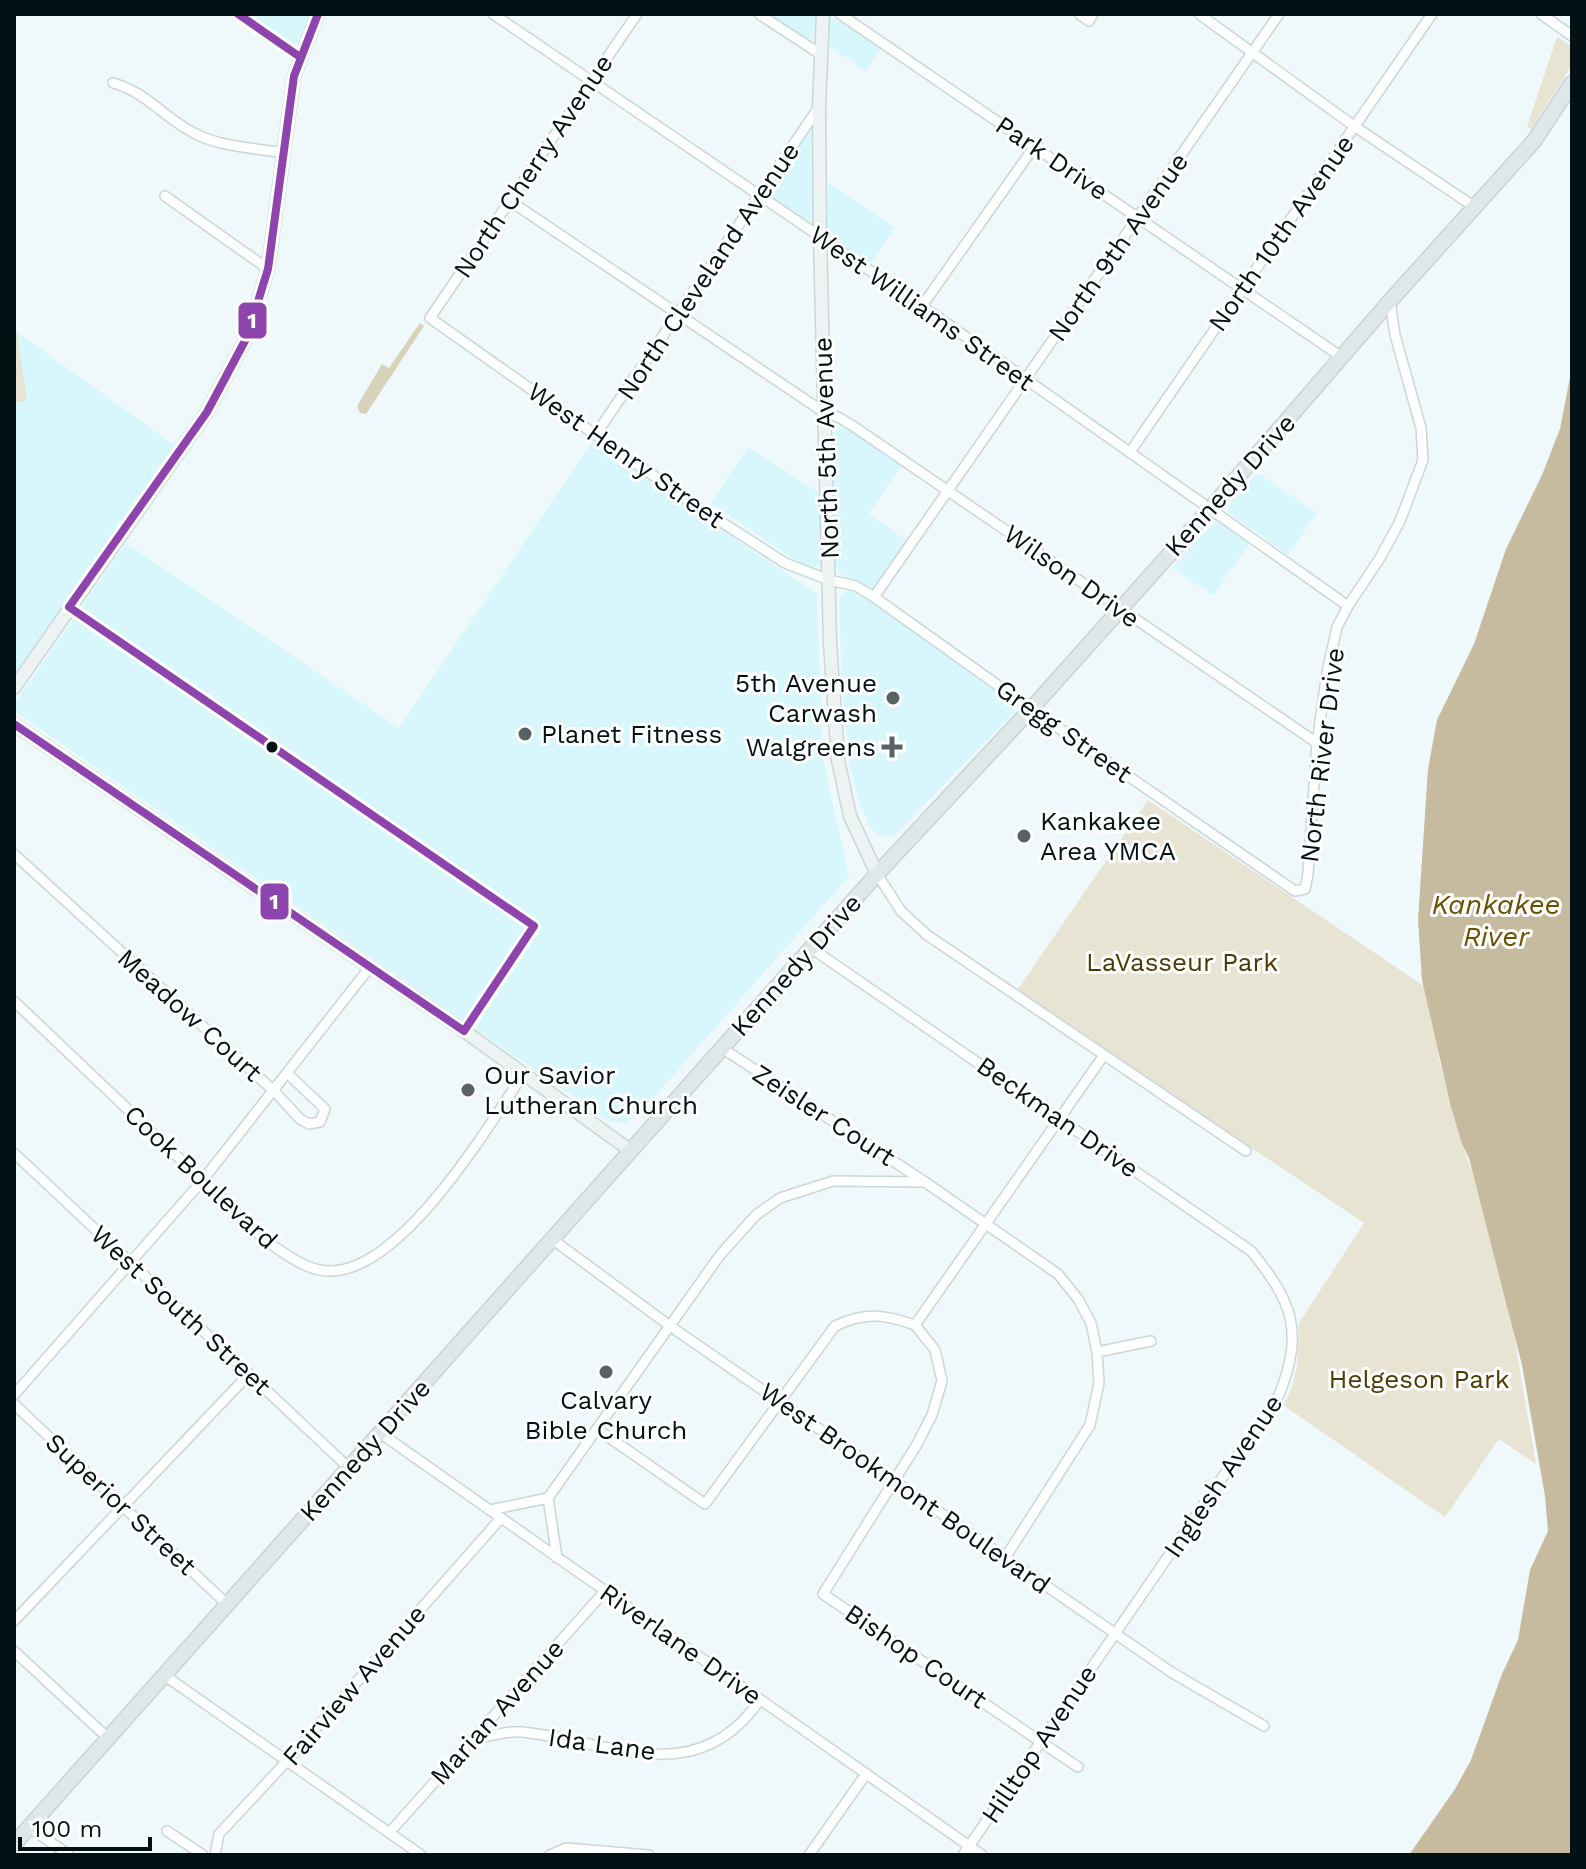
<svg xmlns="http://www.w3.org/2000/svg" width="1586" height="1869" viewBox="0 0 1586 1869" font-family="'Work Sans',sans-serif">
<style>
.built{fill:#d7f7fd}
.green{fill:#e8e4d3}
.forest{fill:#d8d2bb}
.water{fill:#c6bb9e}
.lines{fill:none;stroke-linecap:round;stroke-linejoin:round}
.street-casing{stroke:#cad6d8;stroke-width:12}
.secondary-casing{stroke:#cad6d8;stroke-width:15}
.primary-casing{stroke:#ccd2d3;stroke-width:17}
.street{stroke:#fdfefe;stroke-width:9}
.secondary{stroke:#edf3f3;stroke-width:12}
.primary{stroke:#dee8e9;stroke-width:14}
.bus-1-casing{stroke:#fff;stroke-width:14}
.bus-1{stroke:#8e44ad;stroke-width:8}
.poi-dot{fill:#566264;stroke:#fff;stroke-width:3}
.bus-dot{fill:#031114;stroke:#fff;stroke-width:3}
.labels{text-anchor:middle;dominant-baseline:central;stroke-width:6;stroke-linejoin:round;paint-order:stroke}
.street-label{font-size:26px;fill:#031114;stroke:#fff}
.poi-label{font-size:26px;fill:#031114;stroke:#fff;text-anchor:start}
.park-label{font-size:26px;fill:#4c3800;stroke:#fff}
.water-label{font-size:28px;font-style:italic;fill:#6c5103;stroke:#fff}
.line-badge{stroke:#fff;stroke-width:3}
.badge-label{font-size:22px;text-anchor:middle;font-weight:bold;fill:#fff}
</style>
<rect width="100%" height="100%" fill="#eff8fa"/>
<!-- built -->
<g class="built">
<path d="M 245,14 L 311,14 L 299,43 L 291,44 Z"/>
<path d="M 767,14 L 815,14 L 814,39 L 807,40 Z"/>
<path d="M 831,16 L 881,48 L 866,71 L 828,45 L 828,22 Z"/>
<path d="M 810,131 L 814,134 L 814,223 L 812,223 L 767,193 Z"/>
<path d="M 828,182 L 895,228 L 869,265 L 828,236 Z"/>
<path d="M 14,330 L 174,445 L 14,676 Z"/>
<path d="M 838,427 L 848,429 L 901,466 L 869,514 L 907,541 L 873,589 L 846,580 L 836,568 L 833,434 Z"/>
<path d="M 592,442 L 817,594 L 823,760 L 849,876 L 641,1112 L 625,1123 L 609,1121 L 14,711 L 14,704 L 126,543 L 399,728 Z"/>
<path d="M 748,447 L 821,494 L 822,561 L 818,566 L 809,568 L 797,562 L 711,503 Z"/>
<path d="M 1258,473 L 1317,513 L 1288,555 L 1228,512 L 1231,501 Z"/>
<path d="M 1217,520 L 1250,543 L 1213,595 L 1172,568 Z"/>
<path d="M 850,591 L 869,600 L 1017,705 L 1014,712 L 899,831 L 891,836 L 879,835 L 870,827 L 860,804 L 850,768 L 841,679 L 840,598 L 844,592 Z"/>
</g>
<!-- green -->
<g class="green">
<path d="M 1557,37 L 1572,46 L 1572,65 L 1531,129 L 1527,127 Z"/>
<path d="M 14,331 L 17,333 L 27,400 L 14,403 Z"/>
<path d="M 1148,800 L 1434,993 L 1439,1059 L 1462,1144 L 1479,1191 L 1512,1324 L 1536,1464 L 1499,1439 L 1445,1517 L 1283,1405 L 1291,1390 L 1297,1367 L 1299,1323 L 1364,1223 L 1027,998 L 1018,989 Z"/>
</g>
<!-- forest -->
<path class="forest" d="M 420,323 L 424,326 L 366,414 L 360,413 L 357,406 L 382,364 L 389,368 Z"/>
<!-- water -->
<path class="water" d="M 1572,367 L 1572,1855 L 1409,1855 L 1455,1789 L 1471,1760 L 1502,1674 L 1518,1640 L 1530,1570 L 1548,1531 L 1545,1496 L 1522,1365 L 1469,1158 L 1462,1144 L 1451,1107 L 1422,980 L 1418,920 L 1428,769 L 1437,720 L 1474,644 L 1506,549 L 1542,475 L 1560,429 Z"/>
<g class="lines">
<!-- street casing -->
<g class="street-casing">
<g id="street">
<path d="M 238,14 L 300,57"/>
<path d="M 493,14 L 922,306 L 1348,606"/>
<path d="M 637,14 L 430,318 L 695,505 L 785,563 L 829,580 L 856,586 L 874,597 L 1031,709 L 1295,891 L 1305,889 L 1308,874 L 1317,743 L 1327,672 L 1337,627 L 1348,606 L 1380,558 L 1400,521 L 1423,460 L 1421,428 L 1395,335 L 1390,301"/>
<path d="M 759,14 L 820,54"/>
<path d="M 840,14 L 1343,358"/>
<path d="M 1079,14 L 1089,21 L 1093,14"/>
<path d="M 1199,14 L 1354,126 L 1476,208"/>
<path d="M 1541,14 L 1572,36"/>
<path d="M 113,83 C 144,91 164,117 192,132 C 218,147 255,148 284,153"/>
<path d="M 165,196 L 268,269"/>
<path d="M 510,201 L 825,413 L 840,418 L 853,426 L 1317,743"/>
<path d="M 922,306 L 1034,147"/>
<path d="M 596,434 L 819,107"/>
<path d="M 1130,452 L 1432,14"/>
<path d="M 874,597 L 1279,14"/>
<path d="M 14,854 L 275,1092 L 300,1119 L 309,1124 L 320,1122 L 325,1109 L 288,1074"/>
<path d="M 877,874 L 901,911 L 927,935 L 1246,1151"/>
<path d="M 811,948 L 1251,1251 C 1293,1302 1304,1332 1279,1395 L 963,1855"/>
<path d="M 14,1001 L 266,1241 C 286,1254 307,1272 332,1271 C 403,1269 488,1127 524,1073"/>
<path d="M 722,1048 L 925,1182"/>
<path d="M 14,1153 L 349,1468"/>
<path d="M 552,1239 L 670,1326 L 1171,1672 L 1264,1726"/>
<path d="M 915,1325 L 935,1350 L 942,1381 L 932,1415 L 916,1446 L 823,1594 L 1078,1767"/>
<path d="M 915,1325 L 1104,1055"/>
<path d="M 1097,1352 L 1151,1341"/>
<path d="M 14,1395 L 202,1181 L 370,967"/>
<path d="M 14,1404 L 228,1605"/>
<path d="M 597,1429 L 705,1504 L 835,1326 C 866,1312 884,1314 915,1325"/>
<path d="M 380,1433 L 982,1855"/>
<path d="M 490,1510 L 548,1498"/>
<path d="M 557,1558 L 548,1498 L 720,1255 L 756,1215 L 780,1198 L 833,1181 L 925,1182 L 1058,1274 L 1078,1299 L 1091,1323 L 1097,1352 L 1099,1383 L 1090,1425 L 1005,1558"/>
<path d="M 14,1621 L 249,1374"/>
<path d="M 14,1651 L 108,1738"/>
<path d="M 164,1675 L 421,1855"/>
<path d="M 473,1739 C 488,1737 507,1730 522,1732 C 611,1741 696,1792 760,1700"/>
<path d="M 29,1827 L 69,1855"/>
<path d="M 167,1831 L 203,1855"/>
<path d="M 389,1833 L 605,1591"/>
<path d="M 215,1855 L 219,1834 L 287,1761 L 501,1518"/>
<path d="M 550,1855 L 566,1848 L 649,1855"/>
<path d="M 809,1855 L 866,1774"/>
</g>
</g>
<!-- secondary casing -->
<g class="secondary-casing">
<g id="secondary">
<path d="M 823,14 L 819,107 L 820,237 L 830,643 L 838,760 L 850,816 L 877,874"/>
<path d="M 14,688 L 207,412 L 247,337 L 268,269 L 294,76 L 318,14"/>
<path d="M 14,724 L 464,1031 L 631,1151"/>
</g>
</g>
<!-- primary casing -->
<g class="primary-casing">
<path id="primary" d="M 14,1844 L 877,874 L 1031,709 L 1210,509 L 1390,301 L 1534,141 L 1572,83"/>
</g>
<!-- street -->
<use href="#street" class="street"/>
<!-- secondary -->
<use href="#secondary" class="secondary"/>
<!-- primary -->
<use href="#primary" class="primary"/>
<!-- bus-1 casing -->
<g class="bus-1-casing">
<g id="bus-1">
<path d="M 238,14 L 300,57"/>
<path d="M 14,724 L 464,1031 L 534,926 L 69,607 L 207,412 L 247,337 L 268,269 L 294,76 L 318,14"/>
</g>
</g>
<!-- bus-1 -->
<use href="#bus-1" class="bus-1"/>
</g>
<!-- markers -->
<g class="poi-dot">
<circle cx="893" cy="698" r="8"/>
<circle cx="525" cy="734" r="8"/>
<path d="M888 735h8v8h8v8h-8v8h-8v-8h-8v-8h8z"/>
<circle cx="1024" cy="836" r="8"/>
<circle cx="468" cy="1090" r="8"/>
<circle cx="606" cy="1372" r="8"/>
</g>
<circle class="bus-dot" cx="272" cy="747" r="7"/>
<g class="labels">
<!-- street labels -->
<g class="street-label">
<text transform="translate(1052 158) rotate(34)">Park Drive</text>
<text transform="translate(533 166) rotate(-56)">North Cherry Avenue</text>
<text transform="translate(1281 233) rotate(-55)">North 10th Avenue</text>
<text transform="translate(1118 247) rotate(-55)">North 9th Avenue</text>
<text transform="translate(708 271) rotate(-56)">North Cleveland Avenue</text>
<text transform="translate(922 308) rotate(35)">West Williams Street</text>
<text transform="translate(826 448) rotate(-92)">North 5th Avenue</text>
<text transform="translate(626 455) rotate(35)">West Henry Street</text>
<text transform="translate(1230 485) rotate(-48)">Kennedy Drive</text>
<text transform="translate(1072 576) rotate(35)">Wilson Drive</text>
<text transform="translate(1064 731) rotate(35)">Gregg Street</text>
<text transform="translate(1322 755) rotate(-83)">North River Drive</text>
<text transform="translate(796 965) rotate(-48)">Kennedy Drive</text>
<text transform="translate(190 1015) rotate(42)">Meadow Court</text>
<text transform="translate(824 1115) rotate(33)">Zeisler Court</text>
<text transform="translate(1058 1117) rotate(35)">Beckman Drive</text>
<text transform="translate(201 1177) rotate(43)">Cook Boulevard</text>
<text transform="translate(181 1310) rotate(43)">West South Street</text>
<text transform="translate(365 1450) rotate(-48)">Kennedy Drive</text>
<text transform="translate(1223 1476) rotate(-56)">Inglesh Avenue</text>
<text transform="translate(905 1488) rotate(35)">West Brookmont Boulevard</text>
<text transform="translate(121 1504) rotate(43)">Superior Street</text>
<text transform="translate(681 1644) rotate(35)">Riverlane Drive</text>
<text transform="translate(916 1656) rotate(34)">Bishop Court</text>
<text transform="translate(354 1685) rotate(-49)">Fairview Avenue</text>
<text transform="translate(497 1712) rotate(-48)">Marian Avenue</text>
<text transform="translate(602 1744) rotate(8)">Ida Lane</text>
<text transform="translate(1039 1744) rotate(-56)">Hilltop Avenue</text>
</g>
<!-- poi labels -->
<g class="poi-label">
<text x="877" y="683" text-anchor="end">5th Avenue<tspan x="877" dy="30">Carwash</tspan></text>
<text x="541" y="734">Planet Fitness</text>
<text x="876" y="747" text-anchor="end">Walgreens</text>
<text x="1040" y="821">Kankakee<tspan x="1040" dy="30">Area YMCA</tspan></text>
<text x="484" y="1075">Our Savior<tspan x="484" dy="30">Lutheran Church</tspan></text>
<text x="606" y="1400" text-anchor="middle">Calvary<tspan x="606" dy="30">Bible Church</tspan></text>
</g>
<!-- park labels -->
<g class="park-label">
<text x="1182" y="962">LaVasseur Park</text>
<text x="1419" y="1379">Helgeson Park</text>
</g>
<!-- water labels -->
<g class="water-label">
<text x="1496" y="904">Kankakee<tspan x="1496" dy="32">River</tspan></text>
</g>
</g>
<g class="line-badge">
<rect x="237" y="301" width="31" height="39" rx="8" fill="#8e44ad"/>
<rect x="259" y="882" width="31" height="39" rx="8" fill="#8e44ad"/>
</g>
<g class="badge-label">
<text x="252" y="328">1</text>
<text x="274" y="909">1</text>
</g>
<!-- border -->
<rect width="1586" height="1869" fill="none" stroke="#031114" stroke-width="32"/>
<!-- scale -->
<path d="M20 1837v12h130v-12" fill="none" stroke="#031114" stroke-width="4"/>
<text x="32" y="1837" font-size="24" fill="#031114" stroke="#ffffff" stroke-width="6" paint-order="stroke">100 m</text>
</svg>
